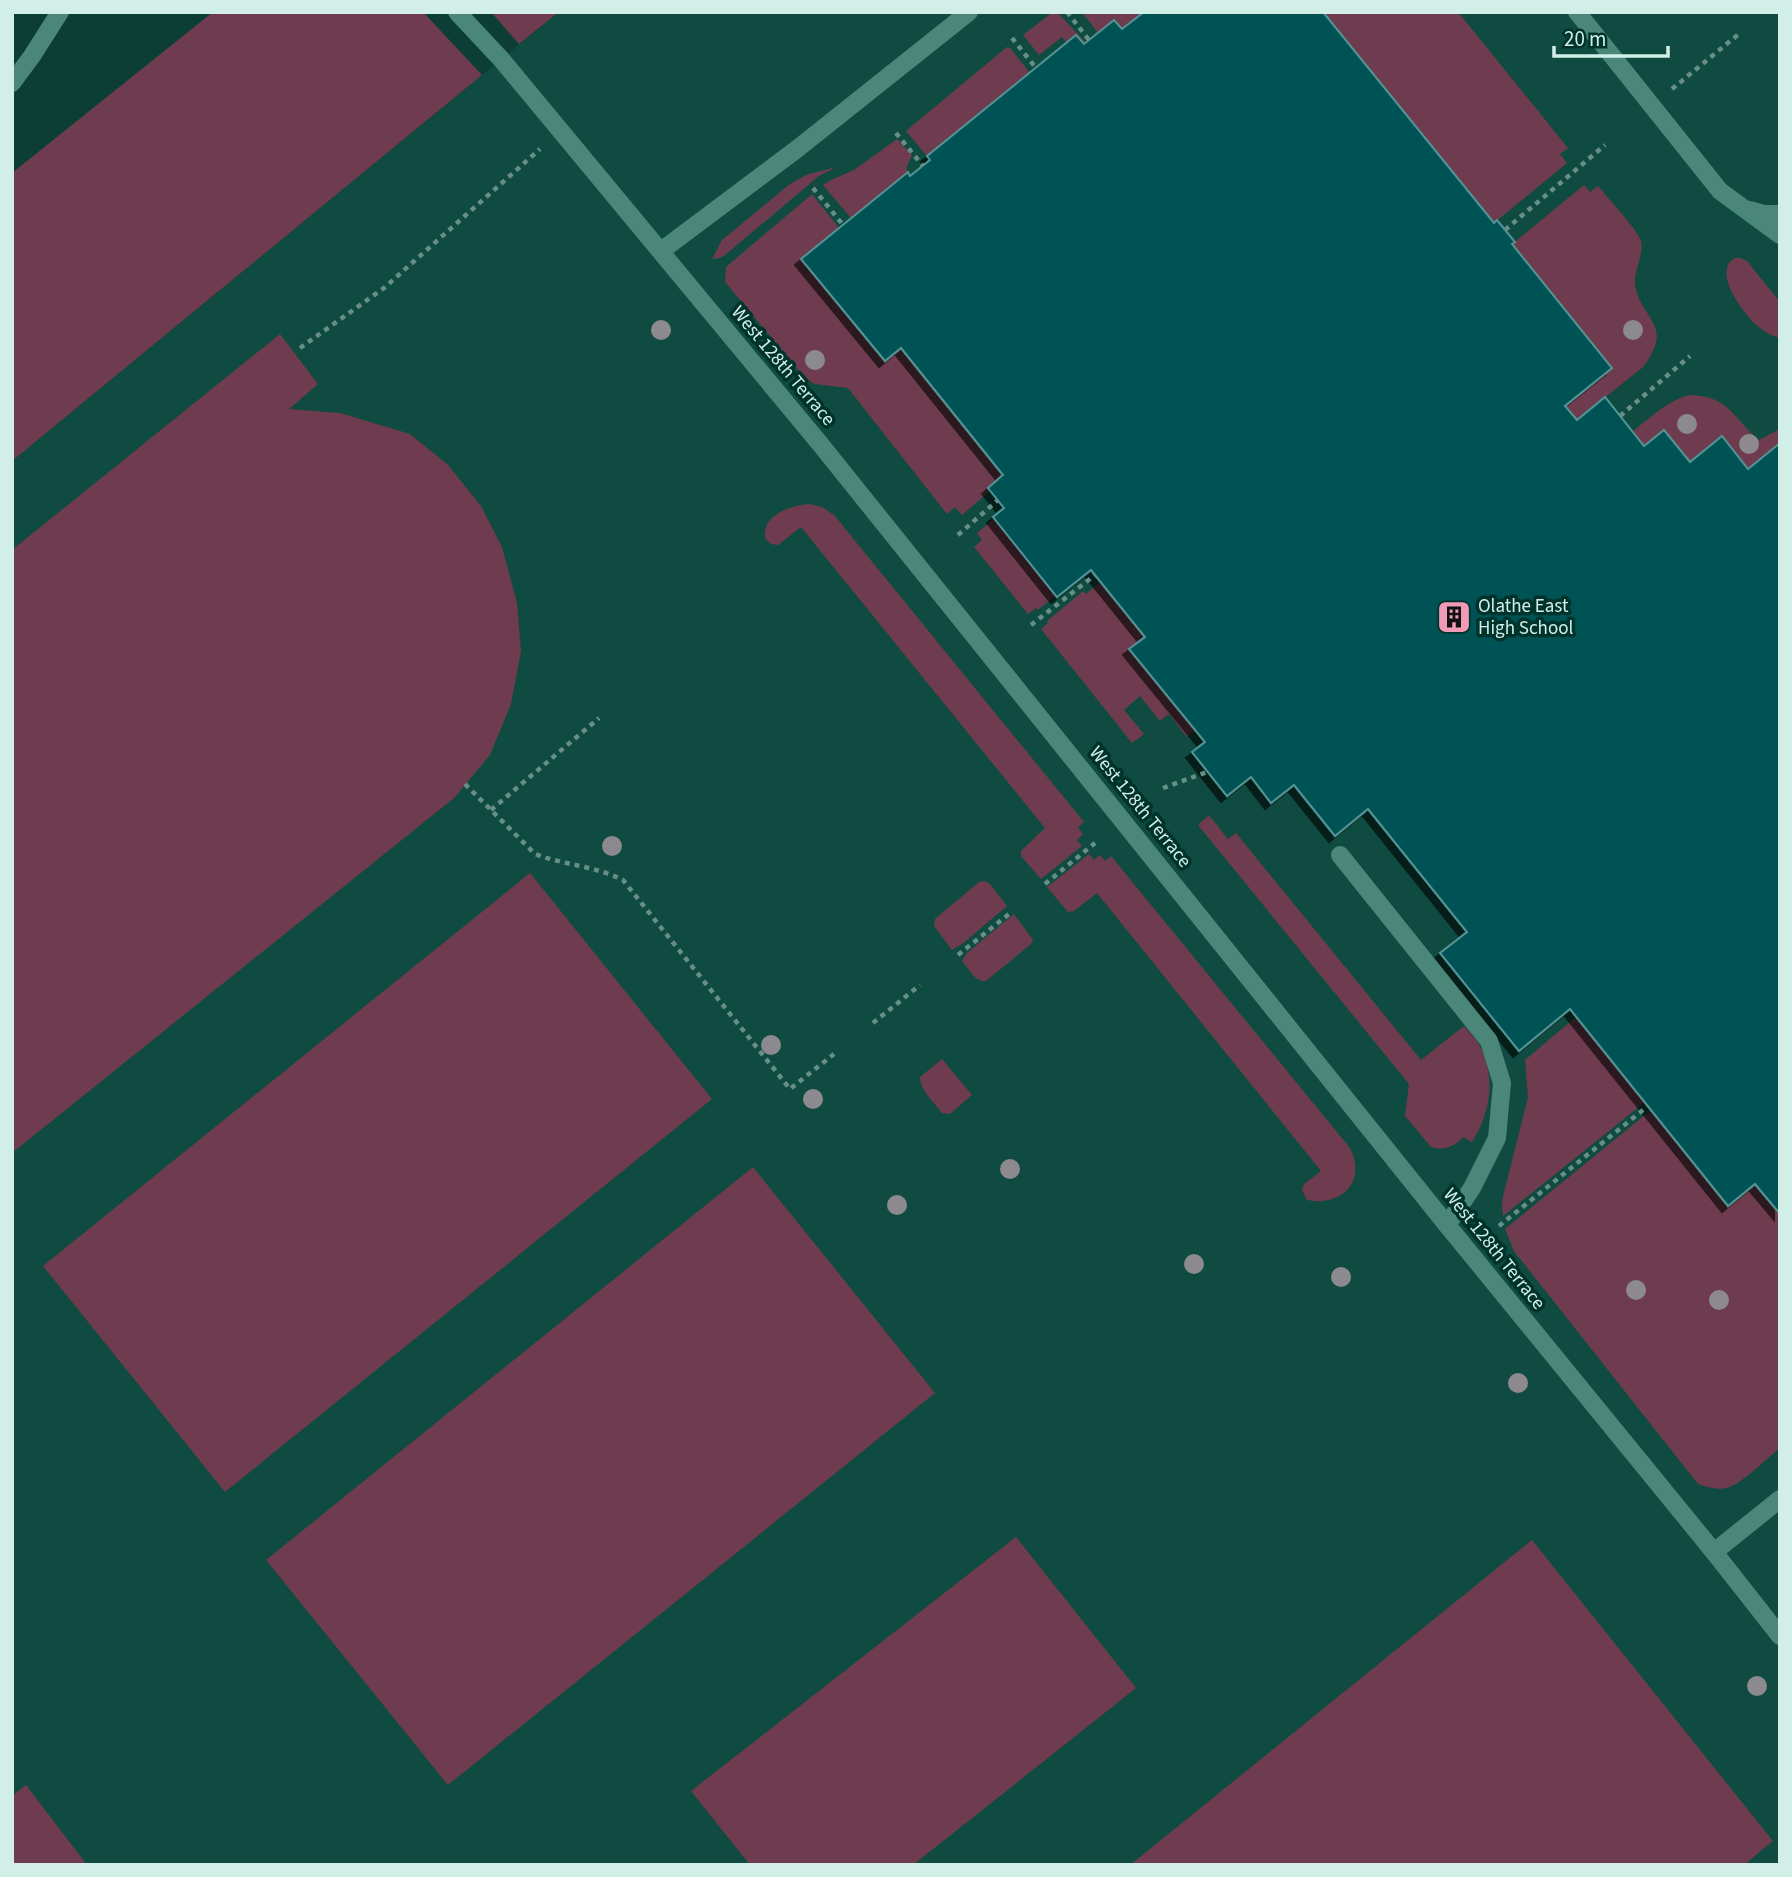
<svg xmlns="http://www.w3.org/2000/svg" width="1792" height="1877" viewBox="0 0 1792 1877" font-family="'Source Sans 3',sans-serif">
<style>
.built{fill:#104b41}
.green{fill:#6e3c4e}
.building{fill:#035254;stroke:#539496;stroke-width:2;filter:url(#shadow)}
.lines{fill:none;stroke-linecap:round;stroke-linejoin:round}
.path{stroke:#678f87;stroke-width:4.5;stroke-dasharray:5 5;stroke-linecap:butt}
.minor{stroke:#4a8779;stroke-width:18}
.tree{fill:#8c8a8e}
.labels{text-anchor:middle;dominant-baseline:central;stroke-width:7;stroke-linejoin:round;paint-order:stroke}
.street-label{font-size:19px;fill:#d1efe7;stroke:#00332b}
.poi-label{font-size:19px;fill:#d1efe7;stroke:#00332b;text-anchor:start}
</style>
<defs>
<filter id="shadow"><feDropShadow dx="-6" dy="6" stdDeviation="0" flood-color="#0009"/></filter>
</defs>
<rect width="100%" height="100%" fill="#0d3e35"/>
<!-- built -->
<path class="built" d="M 559,12 L 1780,12 L 1780,1865 L 12,1865 L 12,461 Z"/>
<!-- green -->
<g class="green">
<path d="M 213,12 L 423,12 L 482,75 L 12,461 L 12,173 Z"/>
<path d="M 491,12 L 559,12 L 519,44 Z"/>
<path d="M 1053,12 L 1057,12 L 1086,43 L 1084,44 L 1067,43 L 1062,37 L 1039,55 L 1023,35 Z"/>
<path d="M 1082,12 L 1144,12 L 1122,29 L 1114,20 L 1098,33 Z"/>
<path d="M 1323,12 L 1458,12 L 1568,148 L 1560,154 L 1567,163 L 1494,223 Z"/>
<path d="M 1007,47 L 1010,48 L 1030,73 L 927,156 L 906,131 Z"/>
<path d="M 897,139 L 912,155 L 906,168 L 908,172 L 851,218 L 823,185 L 831,180 L 854,170 Z"/>
<path d="M 836,167 L 819,176 L 725,255 L 720,258 L 712,259 L 722,240 L 790,184 L 806,175 Z"/>
<path d="M 1584,185 L 1590,192 L 1598,186 C 1607,197 1638,230 1641,241 C 1644,255 1634,269 1635,284 C 1640,320 1676,324 1643,367 L 1577,420 L 1565,406 L 1612,368 L 1512,244 Z"/>
<path d="M 812,194 L 839,228 L 802,259 L 884,361 L 901,348 L 1003,475 L 988,487 L 990,491 L 962,515 L 955,507 L 947,514 L 848,388 L 814,384 L 806,379 L 725,282 L 726,267 Z"/>
<path d="M 1735,258 L 1741,258 L 1747,261 L 1780,302 L 1780,338 C 1772,336 1766,333 1760,328 C 1746,317 1710,272 1735,258 Z"/>
<path d="M 280,334 L 318,384 L 289,409 L 340,413 L 410,434 L 448,465 L 481,506 L 502,547 L 517,603 L 521,651 L 511,704 L 490,755 L 454,798 L 12,1153 L 12,550 Z"/>
<path d="M 1690,395 C 1729,396 1732,417 1759,440 L 1780,429 L 1780,443 L 1748,469 L 1722,437 L 1690,462 L 1664,430 L 1644,446 L 1633,431 C 1650,418 1668,400 1690,395 Z"/>
<path d="M 809,504 L 822,507 L 834,515 L 1084,822 L 1078,827 L 1083,834 L 1077,840 L 1082,846 L 1041,879 L 1021,856 L 1021,851 L 1045,828 L 801,527 L 778,545 L 771,544 L 765,538 C 763,514 790,506 809,504 Z"/>
<path d="M 994,519 L 1056,595 L 1038,610 L 1036,608 L 1028,614 L 974,547 L 982,540 L 977,533 Z"/>
<path d="M 1100,582 L 1145,637 L 1130,648 L 1195,730 L 1187,737 L 1169,714 L 1160,721 L 1140,696 L 1124,710 L 1144,734 L 1132,743 L 1041,629 L 1048,623 L 1047,621 L 1083,591 L 1086,594 Z"/>
<path d="M 1209,815 L 1228,839 L 1236,833 L 1421,1060 L 1464,1026 C 1470,1033 1477,1040 1481,1048 C 1496,1079 1490,1114 1472,1142 L 1463,1137 C 1455,1147 1443,1151 1431,1147 L 1405,1116 L 1409,1084 L 1198,825 Z"/>
<path d="M 1089,854 L 1094,860 L 1100,855 L 1105,861 L 1111,856 L 1350,1148 C 1367,1181 1342,1207 1307,1200 L 1302,1190 L 1304,1184 L 1321,1171 L 1097,893 L 1074,911 L 1068,912 L 1047,887 Z"/>
<path d="M 530,873 L 712,1099 L 225,1492 L 43,1266 Z"/>
<path d="M 984,881 L 989,883 L 1007,906 L 962,944 L 952,950 L 934,926 L 935,919 L 979,882 Z"/>
<path d="M 1014,914 L 1033,940 L 1031,944 L 986,981 C 975,982 969,969 962,961 L 967,953 Z"/>
<path d="M 1576,1017 L 1645,1102 L 1503,1216 L 1502,1205 L 1503,1196 L 1528,1098 L 1525,1060 Z"/>
<path d="M 942,1059 L 972,1095 L 950,1114 L 942,1113 C 934,1102 920,1090 920,1077 Z"/>
<path d="M 1651,1110 L 1755,1184 L 1780,1214 L 1780,1448 C 1767,1458 1740,1486 1726,1488 C 1716,1490 1707,1487 1698,1484 L 1514,1251 L 1505,1229 Z"/>
<path d="M 753,1167 L 935,1393 L 448,1785 L 266,1560 Z"/>
<path d="M 1016,1537 L 1136,1688 L 913,1865 L 750,1865 L 691,1791 Z"/>
<path d="M 1532,1540 L 1773,1841 L 1744,1865 L 1130,1865 Z"/>
<path d="M 26,1785 L 87,1865 L 12,1865 L 12,1796 Z"/>
</g>
<!-- building -->
<path class="building" d="M 1144,12 L 1323,12 L 1494,223 L 1497,220 L 1515,242 L 1512,244 L 1612,368 L 1565,406 L 1577,420 L 1605,397 L 1644,446 L 1664,430 L 1690,462 L 1722,436 L 1748,469 L 1780,443 L 1780,1214 L 1755,1184 L 1728,1206 L 1570,1009 L 1519,1051 L 1440,953 L 1467,932 L 1368,809 L 1335,836 L 1294,785 L 1271,803 L 1251,777 L 1227,796 L 1192,752 L 1205,742 L 1129,649 L 1145,637 L 1091,570 L 1057,597 L 993,517 L 1004,508 L 988,488 L 1003,475 L 901,348 L 885,361 L 801,259 L 908,172 L 910,176 L 930,160 L 927,156 L 1076,35 L 1084,44 L 1114,20 L 1122,29 Z"/>
<g class="lines">
<!-- path -->
<g class="path">
<path d="M 1067,12 L 1089,40"/>
<path d="M 1012,38 L 1036,68"/>
<path d="M 1672,89 L 1740,33"/>
<path d="M 896,133 L 923,166"/>
<path d="M 813,188 L 843,225"/>
<path d="M 1505,230 L 1605,145"/>
<path d="M 300,348 L 384,288 L 540,149"/>
<path d="M 1620,416 L 1690,356"/>
<path d="M 958,535 L 998,500"/>
<path d="M 1031,625 L 1095,575"/>
<path d="M 465,784 L 535,854 C 564,865 595,866 623,880 L 790,1089 L 834,1054"/>
<path d="M 1163,788 L 1207,772"/>
<path d="M 491,810 L 599,718"/>
<path d="M 1045,884 L 1095,843"/>
<path d="M 958,955 L 1009,914"/>
<path d="M 873,1023 L 920,985"/>
<path d="M 1499,1226 L 1648,1106"/>
</g>
<!-- minor -->
<g class="minor">
<path d="M 457,12 L 501,59 L 821,445 L 1447,1225 L 1714,1552 L 1780,1636"/>
<path d="M 1577,12 L 1720,191 L 1780,235"/>
<path d="M 12,83 L 32,56 L 60,12"/>
<path d="M 1749,210 L 1764,214 L 1780,214"/>
<path d="M 661,251 L 797,149 L 969,12"/>
<path d="M 1340,855 L 1489,1041 L 1502,1083 L 1497,1138 L 1472,1188 L 1447,1225"/>
<path d="M 1714,1552 L 1780,1499"/>
</g>
</g>
<!-- trees -->
<g class="tree">
<circle cx="661" cy="330" r="10"/>
<circle cx="1633" cy="330" r="10"/>
<circle cx="815" cy="360" r="10"/>
<circle cx="1687" cy="424" r="10"/>
<circle cx="1749" cy="444" r="10"/>
<circle cx="612" cy="846" r="10"/>
<circle cx="771" cy="1045" r="10"/>
<circle cx="813" cy="1099" r="10"/>
<circle cx="1010" cy="1169" r="10"/>
<circle cx="897" cy="1205" r="10"/>
<circle cx="1194" cy="1264" r="10"/>
<circle cx="1341" cy="1277" r="10"/>
<circle cx="1636" cy="1290" r="10"/>
<circle cx="1719" cy="1300" r="10"/>
<circle cx="1518" cy="1383" r="10"/>
<circle cx="1757" cy="1686" r="10"/>
</g>
<!-- icons -->
<defs>
<g id="building-square" transform="scale(1.75)"><rect x="-9" y="-9" width="18" height="18" rx="4" fill="#f09ab7" stroke="#00332b"/><path d="M-4-6H4V6H1V3H-1V6H-4ZM-2.5-4.3h1.7v1.8h-1.7ZM.8-4.3h1.7v1.8H.8ZM-2.5-1h1.7V.8h-1.7ZM.8-1h1.7V.8H.8Z" fill="#111"/></g>
</defs>
<g fill-rule="evenodd">
<use href="#building-square" x="1454" y="617"/>
</g>
<g class="labels">
<!-- street labels -->
<g class="street-label">
<text transform="translate(783 366) rotate(50)">West 128th Terrace</text>
<text transform="translate(1140 807) rotate(51)">West 128th Terrace</text>
<text transform="translate(1494 1249) rotate(51)">West 128th Terrace</text>
</g>
<!-- poi labels -->
<g class="poi-label">
<text x="1478" y="606">Olathe East<tspan x="1478" dy="22">High School</tspan></text>
</g>
</g>
<!-- border -->
<rect width="1792" height="1877" fill="none" stroke="#d1efe7" stroke-width="28"/>
<!-- scale -->
<path d="M1554 46v10h114v-10" fill="none" stroke="#d1efe7" stroke-width="3.5"/>
<text x="1564" y="46" font-size="21" fill="#d1efe7" stroke="#00332b" stroke-width="5" paint-order="stroke">20 m</text>
</svg>
